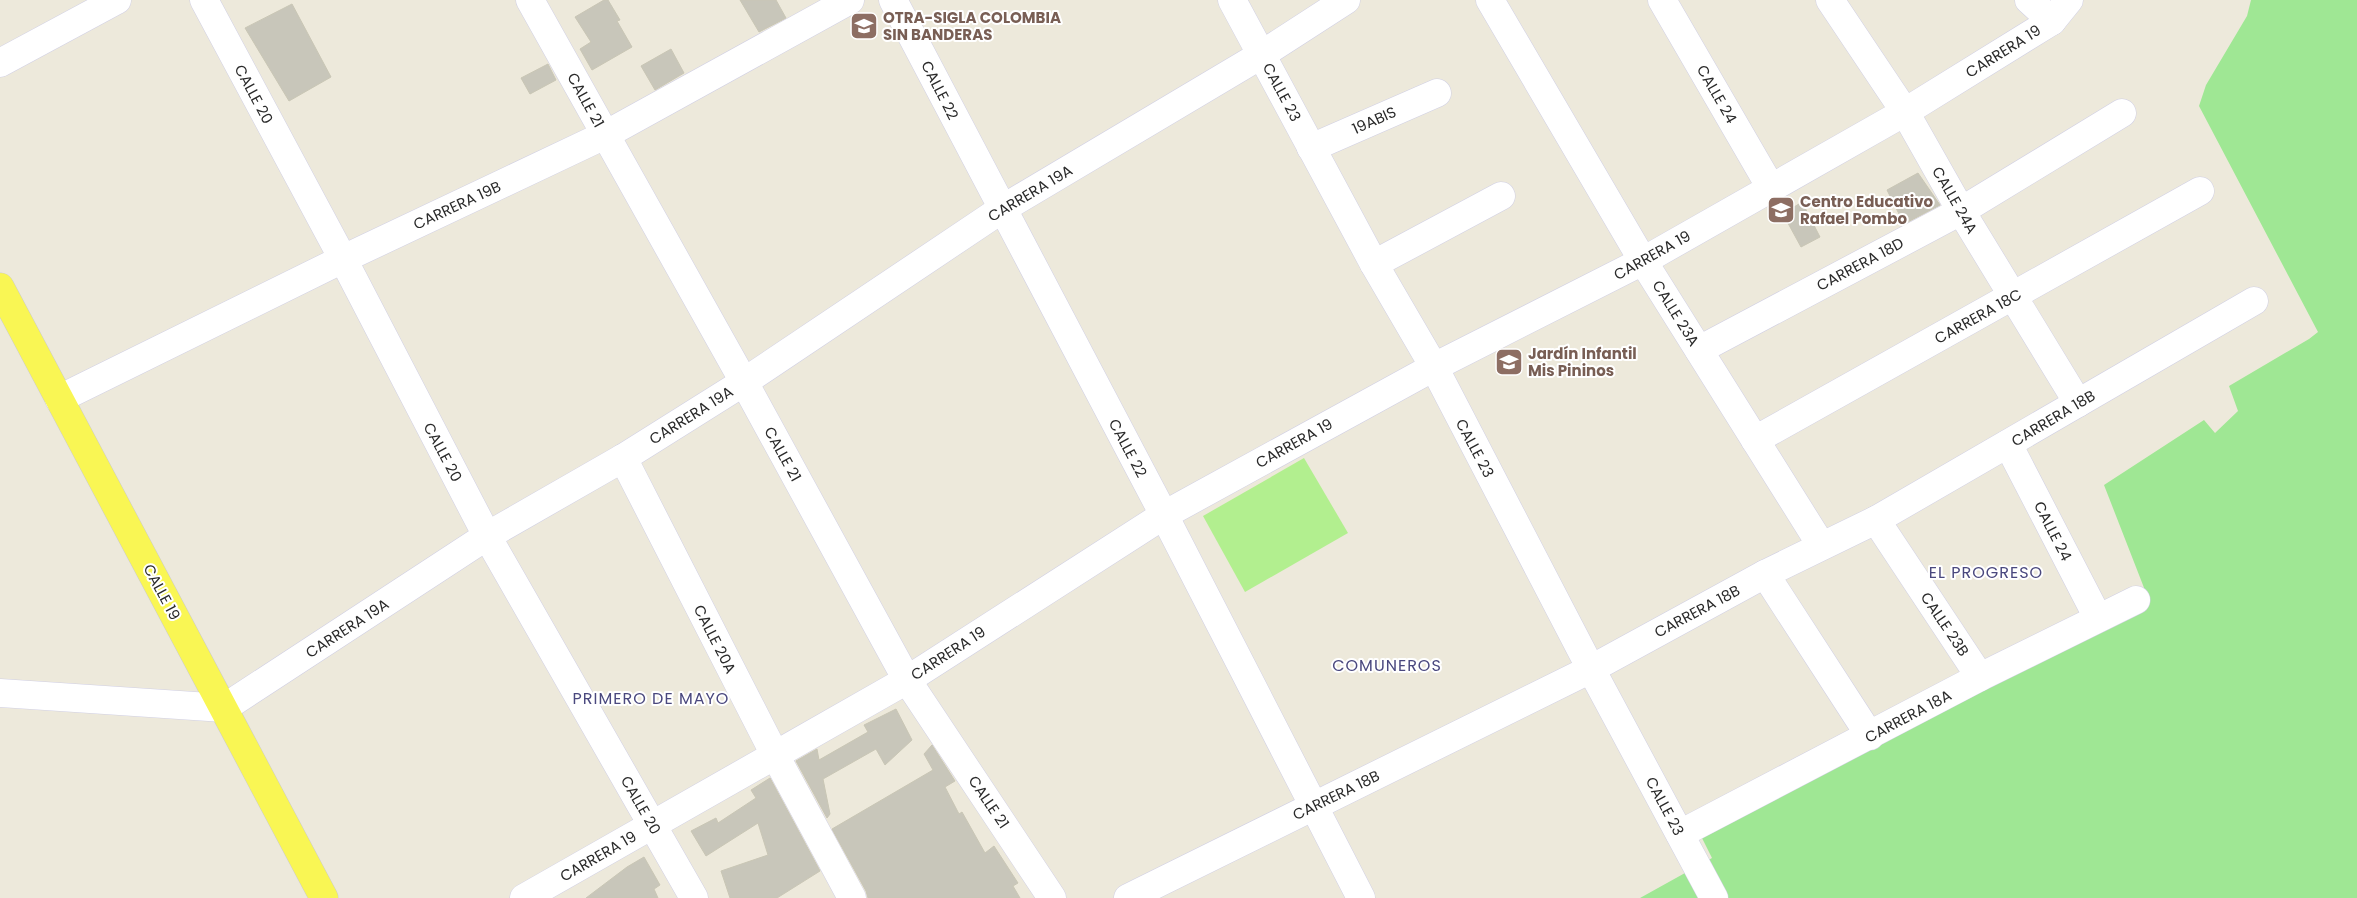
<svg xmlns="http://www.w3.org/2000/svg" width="2357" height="898" viewBox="0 0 2357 898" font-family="Poppins,sans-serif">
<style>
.green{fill:#9fe794}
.pitch{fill:#b2ef8f}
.building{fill:#c8c6ba;stroke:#c9c6b5}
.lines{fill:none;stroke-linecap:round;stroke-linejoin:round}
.minor-casing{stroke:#d1d0e4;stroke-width:29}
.major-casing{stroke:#ccc;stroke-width:29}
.minor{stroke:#fff;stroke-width:28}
.major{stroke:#f9f654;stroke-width:28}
.labels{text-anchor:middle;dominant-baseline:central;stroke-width:4;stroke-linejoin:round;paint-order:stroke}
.education-label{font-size:15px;font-weight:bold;fill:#785e54;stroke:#fff;text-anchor:start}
.street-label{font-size:15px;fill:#2a2a2a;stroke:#fff}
.neighbourhood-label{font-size:16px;letter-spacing:1px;fill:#4a487e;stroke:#fff}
</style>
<rect width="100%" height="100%" fill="#ede9db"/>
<!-- green -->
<path class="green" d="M 2251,0 L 2357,0 L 2357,898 L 1640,898 L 1712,858 L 1698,830 L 2148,598 L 2104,485 L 2204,420 L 2215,433 L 2238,411 L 2229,386 L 2309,339 L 2318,332 L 2199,106 L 2206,85 L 2247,16 Z"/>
<!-- pitch -->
<path class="pitch" d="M 1304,458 L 1348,533 L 1245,592 L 1203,516 Z"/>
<!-- building -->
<g class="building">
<path d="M 604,0 L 608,0 L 620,20 L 617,21 L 632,47 L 592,70 L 580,49 L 591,42 L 575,17 Z"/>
<path d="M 740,0 L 776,0 L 786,18 L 759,32 Z"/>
<path d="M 292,4 L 331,77 L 289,101 L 245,28 Z"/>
<path d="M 671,49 L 684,73 L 655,90 L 641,66 Z"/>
<path d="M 548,64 L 556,80 L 530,94 L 521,78 Z"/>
<path d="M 1918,173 L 1940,205 L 1904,224 L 1887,190 Z"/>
<path d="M 1802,202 L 1820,237 L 1801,247 L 1783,214 Z"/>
<path d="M 896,709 L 912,740 L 885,765 L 876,749 L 823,779 L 830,814 L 827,818 L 796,761 L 817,749 L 819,760 L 868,732 L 864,725 Z"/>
<path d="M 932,745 L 955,781 L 945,787 L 959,814 L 962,812 L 985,853 L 994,846 L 1018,883 L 1013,886 L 1020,898 L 868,898 L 866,891 L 832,829 L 933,770 L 924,754 Z"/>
<path d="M 770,778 L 820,871 L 777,898 L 730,898 L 721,871 L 768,855 L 758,823 L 706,856 L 691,831 L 716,818 L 718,823 L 756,798 L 751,790 Z"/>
<path d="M 644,857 L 660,885 L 654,889 L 658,898 L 586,898 L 627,867 Z"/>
</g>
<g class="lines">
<!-- minor casing -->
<g class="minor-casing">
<g id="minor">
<path d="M 204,0 L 343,259 L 487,536 L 694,898"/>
<path d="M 530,0 L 744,382 L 907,680 L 1052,898"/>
<path d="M 893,0 L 1164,515 L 1361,898"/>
<path d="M 1232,0 L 1374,264 L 1434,367 L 1591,669 L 1714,898"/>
<path d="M 1490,0 L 1643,261 L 1821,545"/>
<path d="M 1662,0 L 1771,188"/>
<path d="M 1830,0 L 1905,112 L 1961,211 L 2078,403"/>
<path d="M 2029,0 L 2052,21"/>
<path d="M 0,63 L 117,0"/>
<path d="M 1311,148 L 1437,93"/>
<path d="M 1374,264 L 1501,196"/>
<path d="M 1699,350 L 1961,211 L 2122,113"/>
<path d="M 59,399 L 343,259 L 605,135 L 850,0"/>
<path d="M 1755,440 L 2200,191"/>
<path d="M 2008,444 L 2098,618"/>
<path d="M 623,458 L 775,755 L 852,898"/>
<path d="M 1876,520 L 1980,677"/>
<path d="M 1765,574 L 1870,736"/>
<path d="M 0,693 L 224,708 L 487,536 L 623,458 L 744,382 L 1002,209 L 1261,55 L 1346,0"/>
<path d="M 1680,834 L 1980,677 L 2136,600"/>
<path d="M 524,898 L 907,680 L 1164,515 L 1434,367 L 1643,261 L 1905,112 L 2052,21 L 2069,0"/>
<path d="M 1128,898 L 1591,669 L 1765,574 L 1876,520 L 2254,301"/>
</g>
</g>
<!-- major casing -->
<g class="major-casing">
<path id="major" d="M 0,287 L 324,898"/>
</g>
<!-- minor -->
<use href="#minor" class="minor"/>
<!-- major -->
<use href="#major" class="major"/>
</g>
<!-- icons -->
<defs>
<g id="school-square" transform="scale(1.4375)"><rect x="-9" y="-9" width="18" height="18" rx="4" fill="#8d6e63" stroke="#fff"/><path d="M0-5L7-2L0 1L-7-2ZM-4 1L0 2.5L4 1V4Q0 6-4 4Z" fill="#fff"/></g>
</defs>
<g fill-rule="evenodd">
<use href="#school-square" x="864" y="26"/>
<use href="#school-square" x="1781" y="210"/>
<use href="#school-square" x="1509" y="362"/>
</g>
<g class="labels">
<!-- education labels -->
<g class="education-label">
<text x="883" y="17">OTRA-SIGLA COLOMBIA<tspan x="883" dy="17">SIN BANDERAS</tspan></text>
<text x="1800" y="201">Centro Educativo<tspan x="1800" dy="17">Rafael Pombo</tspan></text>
<text x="1528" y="353">Jardín Infantil<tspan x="1528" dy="17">Mis Pininos</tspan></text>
</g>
<!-- street labels -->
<g class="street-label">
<text transform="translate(2003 51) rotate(-32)">CARRERA 19</text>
<text transform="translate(940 90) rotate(63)">CALLE 22</text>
<text transform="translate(1282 92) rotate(62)">CALLE 23</text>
<text transform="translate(254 94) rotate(62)">CALLE 20</text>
<text transform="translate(1717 94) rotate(60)">CALLE 24</text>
<text transform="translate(586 100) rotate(61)">CALLE 21</text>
<text transform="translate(1374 120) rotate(-24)">19ABIS</text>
<text transform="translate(1030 193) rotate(-31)">CARRERA 19A</text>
<text transform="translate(1955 200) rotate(60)">CALLE 24A</text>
<text transform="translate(457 205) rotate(-25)">CARRERA 19B</text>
<text transform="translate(1652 255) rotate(-29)">CARRERA 19</text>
<text transform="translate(1860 264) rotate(-28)">CARRERA 18D</text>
<text transform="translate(1676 313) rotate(58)">CALLE 23A</text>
<text transform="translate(1978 316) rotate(-29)">CARRERA 18C</text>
<text transform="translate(691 415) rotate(-32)">CARRERA 19A</text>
<text transform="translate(2053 418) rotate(-31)">CARRERA 18B</text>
<text transform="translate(1294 443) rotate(-29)">CARRERA 19</text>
<text transform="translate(1128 448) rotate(62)">CALLE 22</text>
<text transform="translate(1475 448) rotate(62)">CALLE 23</text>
<text transform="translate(443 452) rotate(62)">CALLE 20</text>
<text transform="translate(783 454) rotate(61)">CALLE 21</text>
<text transform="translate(2053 531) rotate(63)">CALLE 24</text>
<text transform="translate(162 592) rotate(62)">CALLE 19</text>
<text transform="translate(1697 611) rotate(-28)">CARRERA 18B</text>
<text transform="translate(1945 624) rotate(56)">CALLE 23B</text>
<text transform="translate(347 628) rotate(-33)">CARRERA 19A</text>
<text transform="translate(715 639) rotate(63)">CALLE 20A</text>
<text transform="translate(948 653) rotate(-33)">CARRERA 19</text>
<text transform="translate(1908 716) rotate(-28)">CARRERA 18A</text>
<text transform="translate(1336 795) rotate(-26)">CARRERA 18B</text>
<text transform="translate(989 802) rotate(56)">CALLE 21</text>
<text transform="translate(641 805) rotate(60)">CALLE 20</text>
<text transform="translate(1665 806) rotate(62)">CALLE 23</text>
<text transform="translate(598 856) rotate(-30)">CARRERA 19</text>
</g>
<!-- neighbourhood labels -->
<g class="neighbourhood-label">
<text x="1986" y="572">EL PROGRESO</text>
<text x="1387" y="665">COMUNEROS</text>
<text x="651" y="698">PRIMERO DE MAYO</text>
</g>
</g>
</svg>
